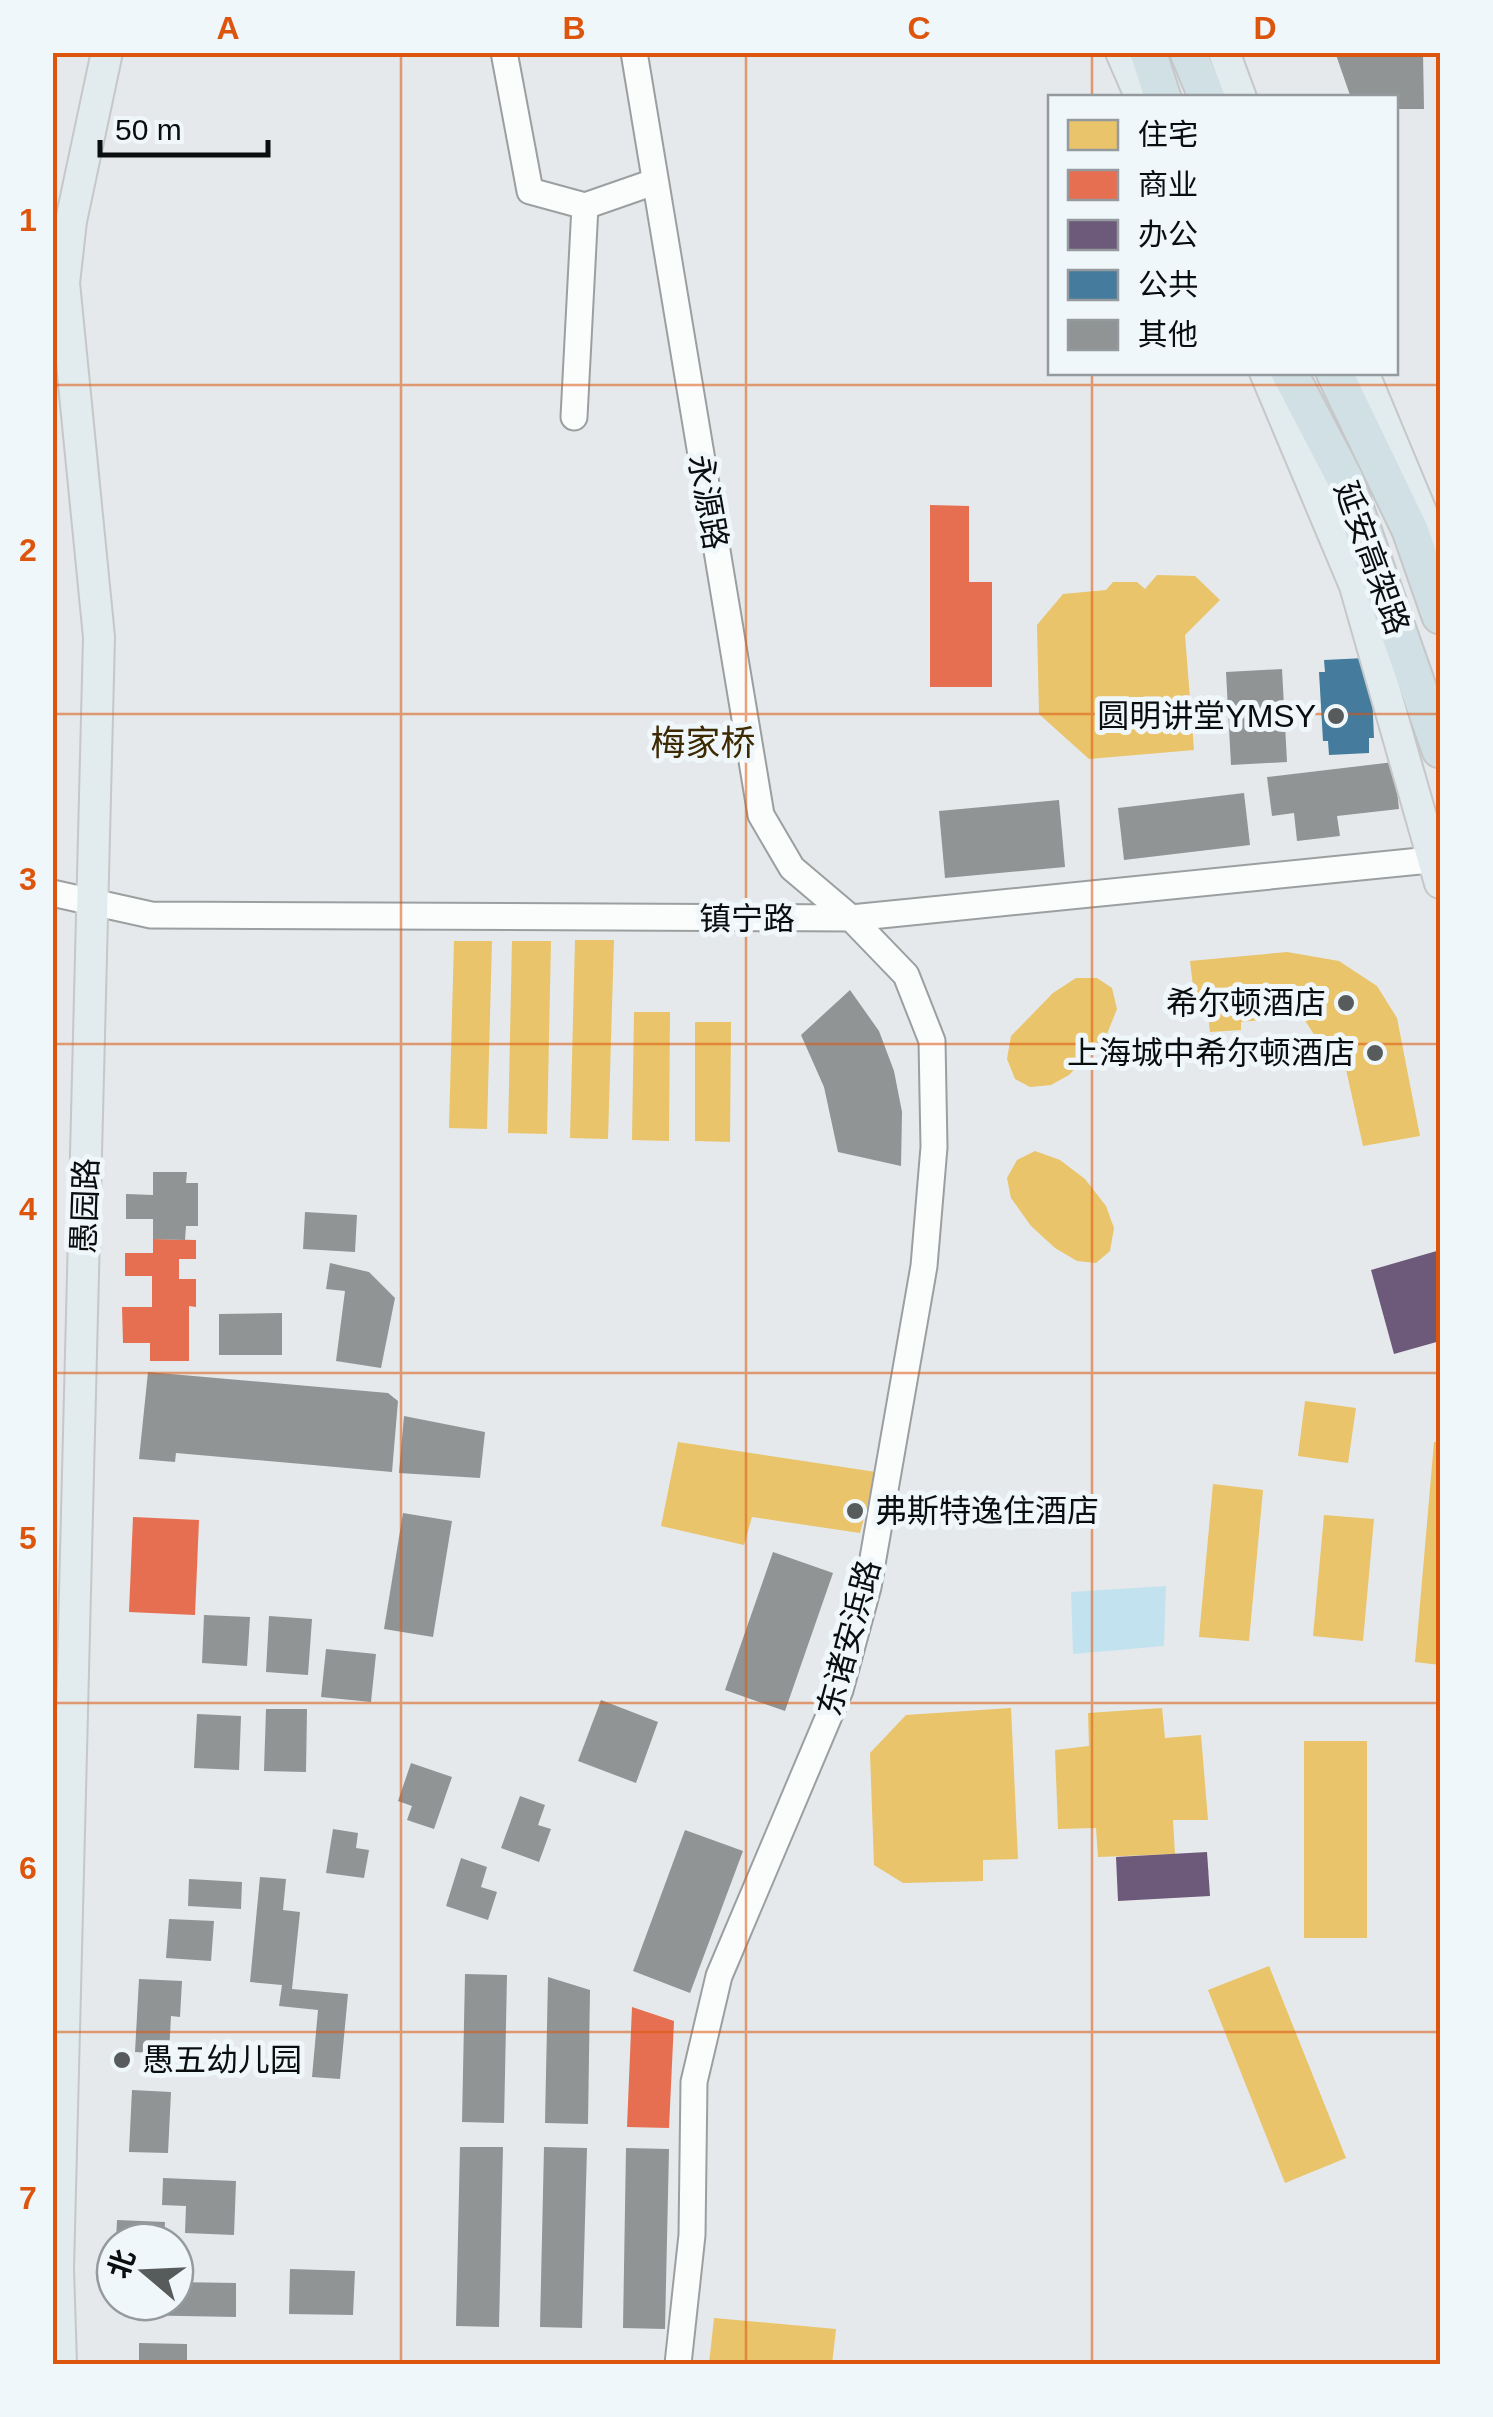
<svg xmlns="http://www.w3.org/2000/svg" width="1493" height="2417" viewBox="0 0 1493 2417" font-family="Arial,'Noto Sans SC',sans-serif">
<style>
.green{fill:#c3e2f0}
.homes{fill:#e9c46a}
.shops{fill:#e76f51}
.offices{fill:#6d597a}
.public{fill:#457b9d}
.building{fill:#909495}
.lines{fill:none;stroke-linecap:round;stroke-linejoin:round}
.minor-casing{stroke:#9b9fa0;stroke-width:29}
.major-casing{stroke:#c5c7c8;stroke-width:34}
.highway-casing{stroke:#c5c7c8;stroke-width:39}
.minor{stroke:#fbfcfc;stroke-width:25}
.major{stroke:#e2ebee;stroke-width:30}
.highway{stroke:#d1e0e5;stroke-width:35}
.grid{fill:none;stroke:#dd550c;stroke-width:2.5;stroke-opacity:0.55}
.poi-dot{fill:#575b5c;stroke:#eff7fb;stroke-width:4}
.labels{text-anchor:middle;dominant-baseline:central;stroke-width:10;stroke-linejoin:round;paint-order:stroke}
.street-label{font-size:32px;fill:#0b0e0f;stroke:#eff7fb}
.poi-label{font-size:32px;fill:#0b0e0f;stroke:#eff7fb;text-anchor:end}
.neighbourhood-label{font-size:35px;fill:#3d2902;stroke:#eff7fb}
.neatline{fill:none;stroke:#dd550c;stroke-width:4}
.grid-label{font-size:32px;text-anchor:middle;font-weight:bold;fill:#dd550c}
</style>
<rect width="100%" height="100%" fill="#e5e9eb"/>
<!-- green -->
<path class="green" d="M 1166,1586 L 1164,1646 L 1073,1654 L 1071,1592 Z"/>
<!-- homes -->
<g class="homes">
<path d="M 1157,575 L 1195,576 L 1220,600 L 1185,635 L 1194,750 L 1089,759 L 1039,714 L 1037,625 L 1063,594 L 1106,590 L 1113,582 L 1137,582 L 1145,589 Z"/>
<path d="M 575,940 L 614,940 L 608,1139 L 570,1138 Z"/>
<path d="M 454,941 L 492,941 L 487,1129 L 449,1128 Z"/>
<path d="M 512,941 L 551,941 L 547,1134 L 508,1133 Z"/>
<path d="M 1287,952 L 1339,961 L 1377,986 L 1397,1018 L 1420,1136 L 1363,1146 L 1341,1047 L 1319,1042 L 1302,1016 L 1241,1022 L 1241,1030 L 1210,1032 L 1206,996 L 1194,995 L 1190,961 Z"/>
<path d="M 1076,978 L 1097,978 L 1112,988 L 1117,1009 L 1107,1034 L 1069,1075 L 1051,1085 L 1030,1087 L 1015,1079 L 1007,1059 L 1011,1036 L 1053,993 Z"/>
<path d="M 634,1012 L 670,1012 L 669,1141 L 632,1140 Z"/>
<path d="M 695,1022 L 731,1022 L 730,1142 L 695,1141 Z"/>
<path d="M 1035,1151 L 1060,1160 L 1085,1179 L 1106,1206 L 1114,1228 L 1110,1251 L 1096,1263 L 1077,1261 L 1055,1248 L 1031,1226 L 1011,1198 L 1007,1178 L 1017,1160 Z"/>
<path d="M 1305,1401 L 1356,1408 L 1348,1463 L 1298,1456 Z"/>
<path d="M 678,1442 L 876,1472 L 860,1533 L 752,1517 L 744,1545 L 661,1526 Z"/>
<path d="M 1434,1442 L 1440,1442 L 1440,1665 L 1415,1662 Z"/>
<path d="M 1213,1484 L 1263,1490 L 1249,1641 L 1199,1637 Z"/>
<path d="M 1324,1515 L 1374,1519 L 1363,1641 L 1313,1636 Z"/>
<path d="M 1011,1708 L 1018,1859 L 983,1860 L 983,1881 L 903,1883 L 874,1865 L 870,1753 L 906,1715 Z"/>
<path d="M 1162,1708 L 1165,1738 L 1201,1735 L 1208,1820 L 1173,1820 L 1175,1854 L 1098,1857 L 1096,1828 L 1058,1829 L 1055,1750 L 1089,1746 L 1088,1713 Z"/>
<rect x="1304" y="1741" width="63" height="197"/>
<path d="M 1269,1966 L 1346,2158 L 1285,2183 L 1208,1990 Z"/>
<path d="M 714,2318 L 836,2329 L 832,2364 L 709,2364 Z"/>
</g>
<!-- shops -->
<g class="shops">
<path d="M 930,505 L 969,506 L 969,582 L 992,582 L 992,687 L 930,687 Z"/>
<path d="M 153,1239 L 196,1240 L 196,1259 L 179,1259 L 179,1279 L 196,1279 L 196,1307 L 189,1306 L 189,1361 L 150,1361 L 150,1343 L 123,1343 L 122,1307 L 152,1307 L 152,1276 L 125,1276 L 125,1253 L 153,1253 Z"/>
<path d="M 133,1517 L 199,1520 L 195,1615 L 129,1612 Z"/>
<path d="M 632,2007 L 674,2021 L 669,2128 L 627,2127 Z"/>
</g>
<!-- offices -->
<g class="offices">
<path d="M 1440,1250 L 1440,1341 L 1394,1354 L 1371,1270 Z"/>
<path d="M 1207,1852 L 1210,1896 L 1118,1901 L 1116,1857 Z"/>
</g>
<!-- public -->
<path class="public" d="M 1365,658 L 1371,669 L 1374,738 L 1369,738 L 1369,753 L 1329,755 L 1328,741 L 1323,741 L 1319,672 L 1325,672 L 1324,660 Z"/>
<!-- building -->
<g class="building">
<path d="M 1335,52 L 1423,52 L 1424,109 L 1396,109 L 1396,98 L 1351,98 Z"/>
<path d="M 1282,669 L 1287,762 L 1231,765 L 1226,672 Z"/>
<path d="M 1394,762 L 1399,809 L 1337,816 L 1340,836 L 1297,841 L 1294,813 L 1272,816 L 1267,777 Z"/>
<path d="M 1244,793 L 1250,845 L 1124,860 L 1118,808 Z"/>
<path d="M 1059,800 L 1065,867 L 945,878 L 939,811 Z"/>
<path d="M 850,990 L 879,1031 L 894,1071 L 902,1112 L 901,1166 L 838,1152 L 824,1087 L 801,1035 Z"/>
<path d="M 153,1172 L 187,1172 L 186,1183 L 198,1183 L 198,1226 L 186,1226 L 185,1240 L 153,1239 L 153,1219 L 126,1219 L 126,1194 L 153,1195 Z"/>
<path d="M 305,1212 L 357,1215 L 355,1252 L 303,1249 Z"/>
<path d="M 330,1263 L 369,1272 L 395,1298 L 381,1368 L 336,1361 L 345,1291 L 326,1289 Z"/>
<path d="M 282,1313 L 282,1355 L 219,1355 L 219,1314 Z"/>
<path d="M 148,1372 L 388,1393 L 398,1401 L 392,1472 L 176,1453 L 175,1462 L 139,1459 Z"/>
<path d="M 404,1416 L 485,1432 L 480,1478 L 399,1473 Z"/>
<path d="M 403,1513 L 452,1521 L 433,1637 L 384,1629 Z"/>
<path d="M 773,1552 L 833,1573 L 785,1711 L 725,1690 Z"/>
<path d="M 204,1615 L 250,1617 L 247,1666 L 202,1663 Z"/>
<path d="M 269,1616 L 312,1619 L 308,1675 L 266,1672 Z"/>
<path d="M 326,1649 L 376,1654 L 371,1702 L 321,1697 Z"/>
<path d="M 601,1700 L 658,1722 L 636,1783 L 578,1761 Z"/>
<path d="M 266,1709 L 307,1709 L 306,1772 L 264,1771 Z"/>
<path d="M 197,1714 L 241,1716 L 239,1770 L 194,1768 Z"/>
<path d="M 411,1763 L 452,1777 L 434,1829 L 407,1820 L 412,1806 L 398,1801 Z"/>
<path d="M 520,1796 L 545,1805 L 538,1825 L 551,1829 L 539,1862 L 501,1848 Z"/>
<path d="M 333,1829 L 358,1833 L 356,1848 L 369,1850 L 364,1878 L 326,1873 Z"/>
<path d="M 685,1830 L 743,1851 L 690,1993 L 633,1971 Z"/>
<path d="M 461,1858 L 487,1867 L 481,1887 L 497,1892 L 488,1920 L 446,1906 Z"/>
<path d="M 260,1877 L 286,1879 L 283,1910 L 300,1912 L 292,1989 L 348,1994 L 340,2079 L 312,2077 L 318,2010 L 279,2006 L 282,1985 L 250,1982 Z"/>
<path d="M 189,1879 L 242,1882 L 241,1909 L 188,1906 Z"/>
<path d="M 169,1919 L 214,1921 L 211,1961 L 166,1958 Z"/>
<path d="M 465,1974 L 507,1975 L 504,2123 L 462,2122 Z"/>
<path d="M 548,1977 L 590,1990 L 588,2124 L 545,2123 Z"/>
<path d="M 139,1979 L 182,1981 L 180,2017 L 171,2016 L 169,2054 L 135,2052 Z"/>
<path d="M 132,2090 L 171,2092 L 168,2153 L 129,2152 Z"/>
<path d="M 460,2147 L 503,2147 L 499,2327 L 456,2326 Z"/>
<path d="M 544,2147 L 587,2148 L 582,2328 L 540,2327 Z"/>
<path d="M 626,2148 L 669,2149 L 665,2329 L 623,2328 Z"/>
<path d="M 163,2178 L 236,2181 L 234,2235 L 185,2233 L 186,2206 L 162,2205 Z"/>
<path d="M 117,2220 L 165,2222 L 164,2242 L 116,2242 Z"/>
<path d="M 290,2269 L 355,2271 L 353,2315 L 289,2314 Z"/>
<path d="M 175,2282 L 236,2283 L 236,2317 L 129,2315 L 129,2302 L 175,2302 Z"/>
<path d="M 139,2343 L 187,2344 L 187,2364 L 139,2364 Z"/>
</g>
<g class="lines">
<!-- minor casing -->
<g class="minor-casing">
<g id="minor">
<path d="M 504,52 L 530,191 L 585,206 L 654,182"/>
<path d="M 634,52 L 761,815 L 792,868 L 851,918 L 906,975 L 932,1041 L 934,1147 L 924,1266 L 868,1587 L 840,1690 L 719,1976 L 694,2082 L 692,2235 L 678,2364"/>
<path d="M 574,417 L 585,206"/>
<path d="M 52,893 L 151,915 L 851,918 L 1440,859"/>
</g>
</g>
<!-- major casing -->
<g class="major-casing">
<g id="major">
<path d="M 1121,52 L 1141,98"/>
<path d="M 1224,52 L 1241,98"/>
<path d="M 1265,372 L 1355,586 L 1440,883"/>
<path d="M 1363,372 L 1440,557"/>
<path d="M 61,2364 L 58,2269 L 99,637 L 64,283 L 71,221 L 107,52"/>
</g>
</g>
<!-- highway casing -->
<g class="highway-casing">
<g id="highway">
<path d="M 1148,52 L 1163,98"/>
<path d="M 1188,52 L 1207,98"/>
<path d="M 1289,372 L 1346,481 L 1440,750"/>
<path d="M 1334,372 L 1410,530 L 1440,616"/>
</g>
</g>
<!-- minor -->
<use href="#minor" class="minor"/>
<!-- major -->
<use href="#major" class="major"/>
<!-- highway -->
<use href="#highway" class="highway"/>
</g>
<!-- grid -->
<path class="grid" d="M 401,52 L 401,2364M 746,52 L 746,2364M 1092,52 L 1092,98M 1092,372 L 1092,2364M 52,385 L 1440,385M 52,714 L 1440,714M 52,1044 L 1440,1044M 52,1373 L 1440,1373M 52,1703 L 1440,1703M 52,2032 L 1440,2032"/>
<!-- markers -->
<g class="poi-dot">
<circle cx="1336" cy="716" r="10"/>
<circle cx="1346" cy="1003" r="10"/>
<circle cx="1375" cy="1053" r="10"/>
<circle cx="855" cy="1511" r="10"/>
<circle cx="122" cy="2060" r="10"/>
</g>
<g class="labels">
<!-- street labels -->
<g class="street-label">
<text transform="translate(708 502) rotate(80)">永源路</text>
<text transform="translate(1372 558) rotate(70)">延安高架路</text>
<text x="747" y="919">镇宁路</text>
<text transform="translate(85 1206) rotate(-88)">愚园路</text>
<text transform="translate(849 1638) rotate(-75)">东诸安浜路</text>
</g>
<!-- poi labels -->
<g class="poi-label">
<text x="1316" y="716">圆明讲堂YMSY</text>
<text x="1326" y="1003">希尔顿酒店</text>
<text x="1355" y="1053">上海城中希尔顿酒店</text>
<text x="875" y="1511" text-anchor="start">弗斯特逸住酒店</text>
<text x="142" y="2060" text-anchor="start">愚五幼儿园</text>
</g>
<!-- neighbourhood labels -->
<g class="neighbourhood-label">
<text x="703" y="742">梅家桥</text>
</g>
</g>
<!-- border -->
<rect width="1493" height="2417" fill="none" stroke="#eff7fb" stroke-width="110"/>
<!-- legend -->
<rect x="1048" y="95" width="350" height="280" fill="#eff7fb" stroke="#949a9d" stroke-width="2.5"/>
<rect x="1068" y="120" width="50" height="30" fill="#e9c46a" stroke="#949a9d" stroke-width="2.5"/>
<text x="1138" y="145" font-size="30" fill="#0b0e0f">住宅</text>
<rect x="1068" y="170" width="50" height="30" fill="#e76f51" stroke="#949a9d" stroke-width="2.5"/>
<text x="1138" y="195" font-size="30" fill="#0b0e0f">商业</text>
<rect x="1068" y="220" width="50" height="30" fill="#6d597a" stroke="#949a9d" stroke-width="2.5"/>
<text x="1138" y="245" font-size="30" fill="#0b0e0f">办公</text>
<rect x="1068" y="270" width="50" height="30" fill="#457b9d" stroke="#949a9d" stroke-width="2.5"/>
<text x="1138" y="295" font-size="30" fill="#0b0e0f">公共</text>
<rect x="1068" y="320" width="50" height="30" fill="#909495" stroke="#949a9d" stroke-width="2.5"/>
<text x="1138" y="345" font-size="30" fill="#0b0e0f">其他</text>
<!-- north arrow -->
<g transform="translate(145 2272) rotate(289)"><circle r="48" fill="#eff7fb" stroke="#949a9d" stroke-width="2.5"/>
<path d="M0-8L18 38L0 25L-18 38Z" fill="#575b5c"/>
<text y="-15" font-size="28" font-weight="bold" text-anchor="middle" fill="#0b0e0f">北</text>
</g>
<!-- scale -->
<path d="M100 140v15h168v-15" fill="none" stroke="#0b0e0f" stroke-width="5"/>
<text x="115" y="140" font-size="30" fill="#0b0e0f" stroke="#eff7fb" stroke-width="8" paint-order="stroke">50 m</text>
<rect x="55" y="55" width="1383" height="2307" class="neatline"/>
<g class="grid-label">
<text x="228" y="39">A</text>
<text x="574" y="39">B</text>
<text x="919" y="39">C</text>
<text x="1265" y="39">D</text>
<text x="28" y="231">1</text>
<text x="28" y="561">2</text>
<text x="28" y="890">3</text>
<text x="28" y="1220">4</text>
<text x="28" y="1549">5</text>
<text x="28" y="1879">6</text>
<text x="28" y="2209">7</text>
</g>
</svg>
